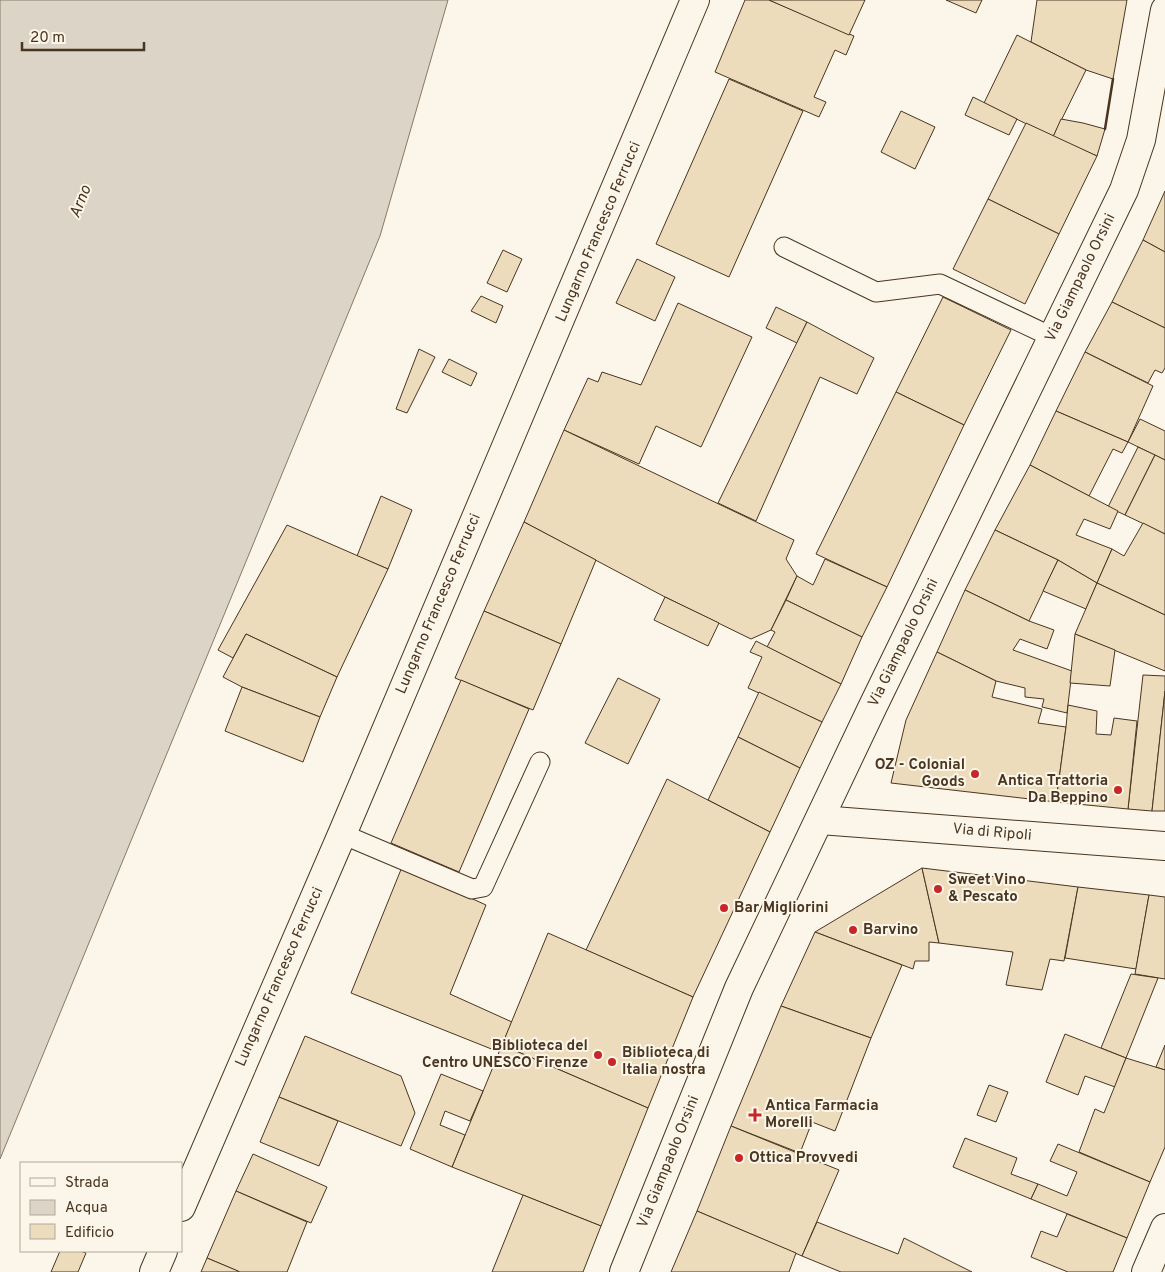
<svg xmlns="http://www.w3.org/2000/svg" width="1165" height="1272" viewBox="0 0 1165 1272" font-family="Overpass,sans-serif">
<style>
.water{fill:#dcd4c6;stroke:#887966}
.building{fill:#ecdcbc;stroke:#4a3520}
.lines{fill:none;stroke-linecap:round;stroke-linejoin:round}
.lane-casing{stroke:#4a3520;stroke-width:21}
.street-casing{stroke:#4a3520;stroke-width:30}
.secondary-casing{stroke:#4a3520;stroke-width:30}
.lane{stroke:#fbf6e9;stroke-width:19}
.street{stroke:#fbf6e9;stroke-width:28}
.secondary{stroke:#fbf6e9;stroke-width:28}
.wall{stroke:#4a3520;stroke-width:2.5}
.poi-dot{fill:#c62828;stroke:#fbf6e9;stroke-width:2}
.labels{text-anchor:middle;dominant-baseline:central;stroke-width:4;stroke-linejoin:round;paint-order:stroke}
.street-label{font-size:15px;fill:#4a3520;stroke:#fbf6e9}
.poi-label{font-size:15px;font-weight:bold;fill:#4a3520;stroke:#fbf6e9;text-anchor:start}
.water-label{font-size:16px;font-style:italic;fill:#4a3520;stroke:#fbf6e9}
</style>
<rect width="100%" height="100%" fill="#fbf6e9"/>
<!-- water -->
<path class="water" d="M 0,0 L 448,0 L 380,236 L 0,1159 Z"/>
<!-- building -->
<g class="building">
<path d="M 745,0 L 769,0 L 854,36 L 846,55 L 835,50 L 814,97 L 826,102 L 819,117 L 715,72 Z"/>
<path d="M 769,0 L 865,0 L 849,35 Z"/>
<path d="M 946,0 L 982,0 L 976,13 Z"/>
<path d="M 1037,0 L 1127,0 L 1113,79 L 1086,70 L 1031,42 Z"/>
<path d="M 1017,35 L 1086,70 L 1053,137 L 984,103 Z"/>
<path d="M 729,79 L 803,111 L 729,277 L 656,244 Z"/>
<path d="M 973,97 L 1017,119 L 1009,135 L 965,115 Z"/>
<path d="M 901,111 L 935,127 L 915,169 L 881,152 Z"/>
<path d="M 1061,119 L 1083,123 L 1105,129 L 1097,156 L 1053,137 Z"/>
<path d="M 1026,123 L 1097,156 L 1059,234 L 988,199 Z"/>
<path d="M 1165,191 L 1165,252 L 1143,240 Z"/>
<path d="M 988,199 L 1059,234 L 1025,304 L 953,269 Z"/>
<path d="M 1143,240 L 1165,252 L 1165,328 L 1112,302 Z"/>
<path d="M 503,250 L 522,259 L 507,292 L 487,283 Z"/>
<path d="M 637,259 L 675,277 L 655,321 L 616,303 Z"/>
<path d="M 481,296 L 503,306 L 496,323 L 471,311 Z"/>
<path d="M 943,297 L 1011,330 L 964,425 L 896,392 Z"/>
<path d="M 1112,302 L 1165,328 L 1165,368 L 1162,373 L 1155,370 L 1148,383 L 1085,352 Z"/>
<path d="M 678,303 L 752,337 L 701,447 L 656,426 L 639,464 L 564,430 L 588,378 L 598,382 L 602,372 L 641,385 Z"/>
<path d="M 776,307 L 807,322 L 797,343 L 766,328 Z"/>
<path d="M 807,322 L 874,358 L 857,394 L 820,377 L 756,521 L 718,503 Z"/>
<path d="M 419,349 L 435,357 L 407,413 L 396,409 Z"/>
<path d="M 1085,352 L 1153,386 L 1128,442 L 1056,411 Z"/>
<path d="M 449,359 L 477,373 L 471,386 L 442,372 Z"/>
<path d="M 896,392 L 964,425 L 887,587 L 816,554 Z"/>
<path d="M 1056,411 L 1128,442 L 1122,453 L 1113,449 L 1089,496 L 1030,465 Z"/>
<path d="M 1140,419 L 1165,431 L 1165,460 L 1128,442 Z"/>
<path d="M 564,430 L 794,540 L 786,559 L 797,576 L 771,630 L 751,639 L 665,597 L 524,522 Z"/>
<path d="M 1138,447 L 1155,455 L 1125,515 L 1108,507 Z"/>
<path d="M 1155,455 L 1165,460 L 1165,534 L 1125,515 Z"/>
<path d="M 1030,465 L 1118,511 L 1110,529 L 1084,519 L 1076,535 L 1112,549 L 1097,583 L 1058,560 L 995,530 Z"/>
<path d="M 381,496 L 412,510 L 388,569 L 357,556 Z"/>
<path d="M 524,522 L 596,560 L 561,644 L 484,611 Z"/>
<path d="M 1143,523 L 1165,534 L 1165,615 L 1097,583 L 1112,549 L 1124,556 Z"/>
<path d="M 287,525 L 388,569 L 337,677 L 246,634 L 233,658 L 218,650 Z"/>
<path d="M 995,530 L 1058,560 L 1029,621 L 965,590 Z"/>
<path d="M 825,559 L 887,587 L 862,637 L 786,600 L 797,576 L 813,585 Z"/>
<path d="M 1058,560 L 1097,583 L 1086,609 L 1043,591 Z"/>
<path d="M 1097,583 L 1165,615 L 1165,671 L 1075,634 Z"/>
<path d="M 965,590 L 1029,621 L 1054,630 L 1047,649 L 1020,639 L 1013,650 L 1072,671 L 1067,713 L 1042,707 L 1044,699 L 1025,697 L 1025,688 L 996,681 L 937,652 Z"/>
<path d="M 665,597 L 719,623 L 708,646 L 654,620 Z"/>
<path d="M 786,600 L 862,637 L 841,684 L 767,647 L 775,632 L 771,630 Z"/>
<path d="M 484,611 L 561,644 L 533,710 L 455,678 Z"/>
<path d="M 246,634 L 337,677 L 320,717 L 242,687 L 223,677 Z"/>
<path d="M 1075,634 L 1115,650 L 1110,686 L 1070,683 Z"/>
<path d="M 756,641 L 841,684 L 822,722 L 748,688 L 762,657 L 750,652 Z"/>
<path d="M 937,652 L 996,681 L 992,697 L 1042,709 L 1038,723 L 1066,727 L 1056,802 L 891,783 L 906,720 Z"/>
<path d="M 1143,675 L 1165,676 L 1165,691 L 1152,811 L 1128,809 Z"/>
<path d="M 618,678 L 660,699 L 628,764 L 585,743 Z"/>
<path d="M 461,680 L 529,709 L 459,872 L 391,843 Z"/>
<path d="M 242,687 L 320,717 L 303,762 L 225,731 Z"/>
<path d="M 1165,691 L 1165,811 L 1152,811 Z"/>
<path d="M 759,692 L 822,722 L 800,768 L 738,737 Z"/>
<path d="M 1068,705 L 1097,711 L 1096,734 L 1111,735 L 1114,718 L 1137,721 L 1128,809 L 1056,802 L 1066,727 Z"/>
<path d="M 738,737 L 800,768 L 770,832 L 708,800 Z"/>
<path d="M 667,779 L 770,832 L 693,997 L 586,950 Z"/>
<path d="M 402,867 L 486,905 L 450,994 L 512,1022 L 499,1052 L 351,993 Z"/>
<path d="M 922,868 L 939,943 L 929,942 L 929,961 L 915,961 L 913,969 L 815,932 Z"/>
<path d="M 922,868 L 1078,887 L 1064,961 L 1050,959 L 1042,990 L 1006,985 L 1013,952 L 939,943 Z"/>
<path d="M 1078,887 L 1149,895 L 1136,969 L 1065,958 Z"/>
<path d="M 1149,895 L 1165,897 L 1165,979 L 1135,974 Z"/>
<path d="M 815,932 L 902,965 L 871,1038 L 781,1006 Z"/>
<path d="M 548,933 L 693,997 L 648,1108 L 502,1045 Z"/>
<path d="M 1131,974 L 1158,978 L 1126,1058 L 1101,1048 Z"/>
<path d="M 781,1006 L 871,1038 L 835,1131 L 812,1122 L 800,1153 L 731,1126 Z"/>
<path d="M 1065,1034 L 1126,1058 L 1115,1087 L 1085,1076 L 1078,1095 L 1046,1082 Z"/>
<path d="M 305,1036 L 401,1076 L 415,1113 L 401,1146 L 279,1097 Z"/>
<path d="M 502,1045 L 648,1108 L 601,1226 L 452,1167 Z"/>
<path d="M 1165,1045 L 1165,1070 L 1156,1067 Z"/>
<path d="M 1126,1058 L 1165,1070 L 1165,1147 L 1150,1182 L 1079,1152 L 1095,1109 L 1104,1113 Z"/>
<path d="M 441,1074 L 483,1091 L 470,1121 L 445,1111 L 440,1125 L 465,1135 L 452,1167 L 410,1149 Z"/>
<path d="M 989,1085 L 1008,1092 L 996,1122 L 977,1115 Z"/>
<path d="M 279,1097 L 338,1121 L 319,1166 L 260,1142 Z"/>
<path d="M 731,1126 L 839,1170 L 802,1256 L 697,1211 Z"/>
<path d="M 965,1138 L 1017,1158 L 1011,1174 L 1038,1184 L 1031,1199 L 953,1167 Z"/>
<path d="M 1058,1144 L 1150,1182 L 1127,1238 L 1031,1199 L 1038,1184 L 1067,1196 L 1077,1172 L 1050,1161 Z"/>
<path d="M 253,1154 L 327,1187 L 311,1223 L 236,1191 Z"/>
<path d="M 236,1191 L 307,1222 L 287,1272 L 240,1272 L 207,1258 Z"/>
<path d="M 523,1195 L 601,1226 L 583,1272 L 492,1272 Z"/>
<path d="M 697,1211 L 796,1253 L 789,1272 L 671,1272 Z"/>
<path d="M 1067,1214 L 1127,1238 L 1113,1272 L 1068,1272 L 1031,1257 L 1041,1231 L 1057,1237 Z"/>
<path d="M 817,1222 L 898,1254 L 904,1238 L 972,1272 L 841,1272 L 802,1256 Z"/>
<path d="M 60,1251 L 80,1251 L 86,1253 L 78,1272 L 51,1272 Z"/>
<path d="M 207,1258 L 238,1271 L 238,1272 L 201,1272 Z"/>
</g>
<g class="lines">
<!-- lane casing -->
<g class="lane-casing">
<g id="lane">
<path d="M 784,247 L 876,292 L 940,284 L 1052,337"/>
<path d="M 342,834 L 472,889 L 483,887 L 540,762"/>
</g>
</g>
<!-- street casing -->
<g class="street-casing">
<g id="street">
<path d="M 820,820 L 1165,846"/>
<path d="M 1146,1272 L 1165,1228"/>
</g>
</g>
<!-- secondary casing -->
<g class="secondary-casing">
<g id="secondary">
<path d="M 181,1207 C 234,1082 290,957 343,832 C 461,555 579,278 695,0"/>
<path d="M 154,1272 L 163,1251"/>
<path d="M 624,1272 L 739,988 L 873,706 L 1124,190 L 1141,140 L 1165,10"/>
</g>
</g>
<!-- lane -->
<use href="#lane" class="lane"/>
<!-- street -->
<use href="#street" class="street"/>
<!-- secondary -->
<use href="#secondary" class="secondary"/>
<!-- wall -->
<path class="wall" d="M 1105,129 L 1113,79"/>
</g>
<!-- markers -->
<g class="poi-dot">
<circle cx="975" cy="774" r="5"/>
<circle cx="1118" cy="790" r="5"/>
<circle cx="938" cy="889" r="5"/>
<circle cx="724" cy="908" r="5"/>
<circle cx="853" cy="930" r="5"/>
<circle cx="598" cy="1055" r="5"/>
<circle cx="612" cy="1062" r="5"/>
<path d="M752.5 1107.5h5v5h5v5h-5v5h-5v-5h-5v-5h5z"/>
<circle cx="739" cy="1158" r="5"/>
</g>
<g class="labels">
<!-- street labels -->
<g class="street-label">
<text transform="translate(599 232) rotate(-67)">Lungarno Francesco Ferrucci</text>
<text transform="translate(1081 278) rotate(-64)">Via Giampaolo Orsini</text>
<text transform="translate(439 604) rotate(-67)">Lungarno Francesco Ferrucci</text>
<text transform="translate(904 643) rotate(-64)">Via Giampaolo Orsini</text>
<text transform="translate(992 833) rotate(5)">Via di Ripoli</text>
<text transform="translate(280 977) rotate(-66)">Lungarno Francesco Ferrucci</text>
<text transform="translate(669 1162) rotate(-68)">Via Giampaolo Orsini</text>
</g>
<!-- poi labels -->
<g class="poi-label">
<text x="965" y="765" text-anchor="end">OZ - Colonial<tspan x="965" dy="17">Goods</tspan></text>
<text x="1108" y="781" text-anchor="end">Antica Trattoria<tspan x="1108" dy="17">Da Beppino</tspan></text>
<text x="948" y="880">Sweet Vino<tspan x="948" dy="17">&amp; Pescato</tspan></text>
<text x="734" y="908">Bar Migliorini</text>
<text x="863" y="930">Barvino</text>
<text x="588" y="1046" text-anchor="end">Biblioteca del<tspan x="588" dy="17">Centro UNESCO Firenze</tspan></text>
<text x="622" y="1053">Biblioteca di<tspan x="622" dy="17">Italia nostra</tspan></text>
<text x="765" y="1106">Antica Farmacia<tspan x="765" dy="17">Morelli</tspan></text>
<text x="749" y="1158">Ottica Provvedi</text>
</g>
<!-- water labels -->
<g class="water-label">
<text transform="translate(81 202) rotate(-68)">Arno</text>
</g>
</g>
<!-- legend -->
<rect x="20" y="1162" width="162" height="90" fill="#fbf6e9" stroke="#b4a999"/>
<rect x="30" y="1178" width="25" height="8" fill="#fbf6e9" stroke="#b4a999"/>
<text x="65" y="1187" font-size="15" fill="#4a3520">Strada</text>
<rect x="30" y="1200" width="25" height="15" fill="#dcd4c6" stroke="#b4a999"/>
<text x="65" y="1212" font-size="15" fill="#4a3520">Acqua</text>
<rect x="30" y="1224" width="25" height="15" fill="#ecdcbc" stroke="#b4a999"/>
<text x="65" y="1237" font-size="15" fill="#4a3520">Edificio</text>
<!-- scale -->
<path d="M22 42v8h122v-8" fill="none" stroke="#4a3520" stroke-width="2.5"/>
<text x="30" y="42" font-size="15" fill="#4a3520" stroke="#fbf6e9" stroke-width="4" paint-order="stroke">20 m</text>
</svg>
